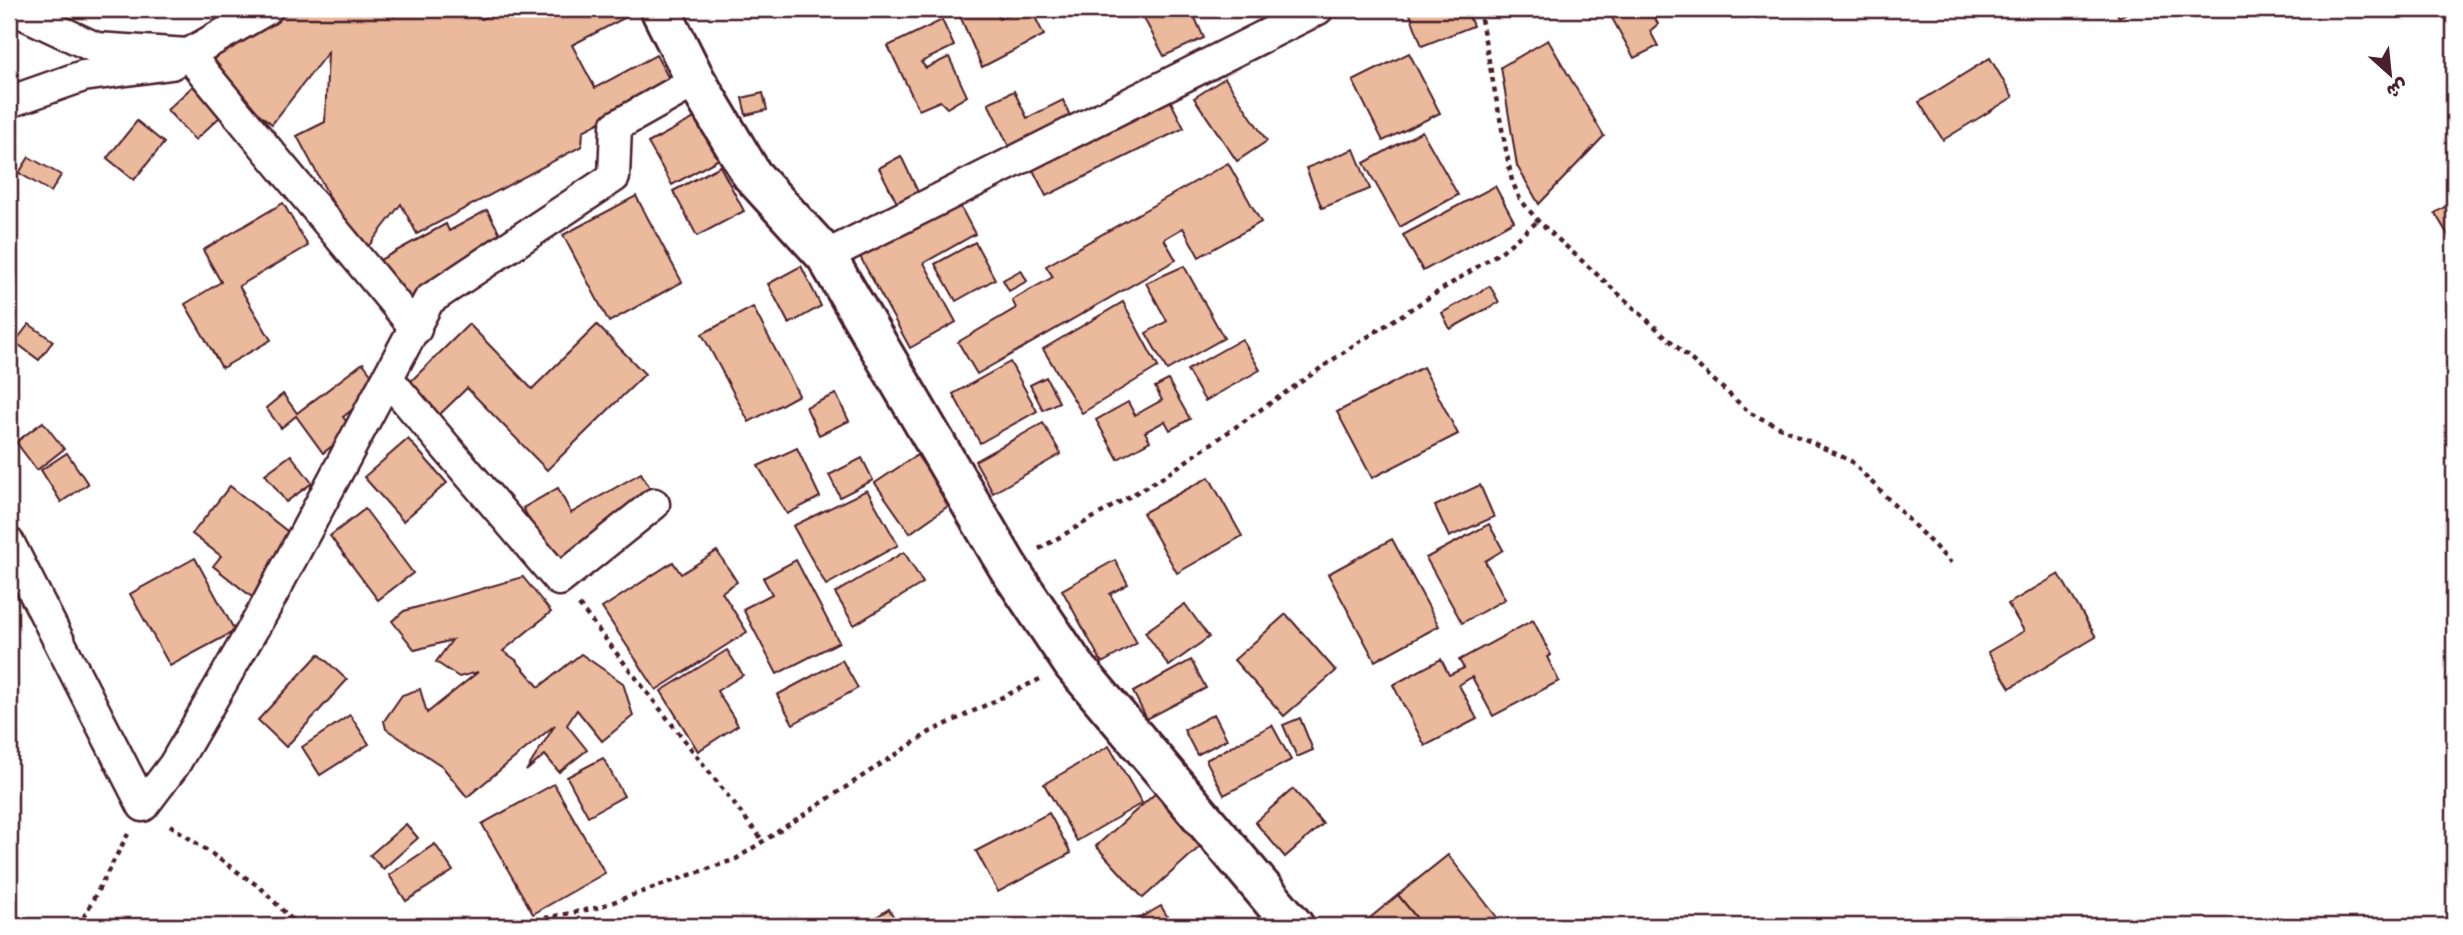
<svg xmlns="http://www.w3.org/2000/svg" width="2463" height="935" viewBox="0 0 2463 935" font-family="'Patrick Hand','Playpen Sans Arabic',sans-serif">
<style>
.building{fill:#ebb99c;stroke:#4a1f2b;stroke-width:2}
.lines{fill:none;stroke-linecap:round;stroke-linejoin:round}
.minor-casing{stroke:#4a1f2b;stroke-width:35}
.tertiary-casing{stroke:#4a1f2b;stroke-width:44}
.path{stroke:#4a1f2b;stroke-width:4.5;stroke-dasharray:5 5;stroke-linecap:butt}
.minor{stroke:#fff;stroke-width:30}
.tertiary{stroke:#fff;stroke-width:38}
</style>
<rect width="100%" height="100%" fill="#fff"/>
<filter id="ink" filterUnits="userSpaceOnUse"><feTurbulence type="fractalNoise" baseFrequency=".0143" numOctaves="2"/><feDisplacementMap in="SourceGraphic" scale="14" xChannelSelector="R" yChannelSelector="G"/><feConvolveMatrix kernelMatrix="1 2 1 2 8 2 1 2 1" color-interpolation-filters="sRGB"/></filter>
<g filter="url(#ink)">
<!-- building -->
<g class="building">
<path d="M 296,9 L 400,9 L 394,16 L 408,9 L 468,9 L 482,19 L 489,15 L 494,9 L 551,9 L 555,17 L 571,9 L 631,9 L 634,13 L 572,45 L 595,88 L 656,55 L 672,84 L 583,131 L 582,146 L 417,234 L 401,204 L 361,256 L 297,136 L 325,122 L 328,52 L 272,124 L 193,63 Z"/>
<path d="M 957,9 L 995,9 L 999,19 L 1020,9 L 1031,9 L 1044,35 L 982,67 Z"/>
<path d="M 1139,9 L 1191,9 L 1204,38 L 1164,56 Z"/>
<path d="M 1408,9 L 1466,9 L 1473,26 L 1422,46 Z"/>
<path d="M 1607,9 L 1650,9 L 1658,24 L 1650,31 L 1658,46 L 1634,58 Z"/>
<path d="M 2114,9 L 2134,9 L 2119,17 Z"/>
<path d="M 942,20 L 954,46 L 921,62 L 926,68 L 949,57 L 967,96 L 947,108 L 940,101 L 919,110 L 888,46 Z"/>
<path d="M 1548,40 L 1604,136 L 1539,204 L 1517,166 L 1501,67 Z"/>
<path d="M 1409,53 L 1440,113 L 1383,141 L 1353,81 Z"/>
<path d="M 1990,58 L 2013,97 L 1943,140 L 1919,102 Z"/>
<path d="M 1225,78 L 1267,141 L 1237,161 L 1194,98 Z"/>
<path d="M 193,86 L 221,116 L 195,140 L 167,110 Z"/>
<path d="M 1014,91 L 1027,118 L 1063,100 L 1075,127 L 1013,155 L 988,103 Z"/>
<path d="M 763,93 L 767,110 L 746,115 L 742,98 Z"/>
<path d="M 1169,98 L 1184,128 L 1046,196 L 1031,166 Z"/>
<path d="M 696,117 L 719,159 L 672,185 L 648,143 Z"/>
<path d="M 137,121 L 164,143 L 134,180 L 107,158 Z"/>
<path d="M 1422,131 L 1458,195 L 1400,227 L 1364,163 Z"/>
<path d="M 1354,149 L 1370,189 L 1322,208 L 1306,168 Z"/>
<path d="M 901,156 L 919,194 L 898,205 L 879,168 Z"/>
<path d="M 29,157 L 61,175 L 51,192 L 19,173 Z"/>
<path d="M 1228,163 L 1261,222 L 1199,257 L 1183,228 L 1164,239 L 1176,260 L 977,374 L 958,342 L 1016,308 L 1012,300 L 1053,277 L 1046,266 Z"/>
<path d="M 720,166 L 744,211 L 697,236 L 673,191 Z"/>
<path d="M 1495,186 L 1514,221 L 1423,271 L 1403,235 Z"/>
<path d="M 636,196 L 682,282 L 609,322 L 563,235 Z"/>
<path d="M 957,200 L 975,234 L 924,263 L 956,322 L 910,348 L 858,253 Z"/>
<path d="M 2454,201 L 2454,245 L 2435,213 Z"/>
<path d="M 283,203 L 308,246 L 239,286 L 271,340 L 222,368 L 185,304 L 221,282 L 203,250 Z"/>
<path d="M 487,210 L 512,255 L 407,313 L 378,261 L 446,224 L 449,231 Z"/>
<path d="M 975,242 L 995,279 L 956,301 L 935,264 Z"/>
<path d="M 801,266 L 821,306 L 789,324 L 768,284 Z"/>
<path d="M 1184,266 L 1224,338 L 1167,370 L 1146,333 L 1167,321 L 1146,283 Z"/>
<path d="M 1021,270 L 1027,281 L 1009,291 L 1003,280 Z"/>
<path d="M 1490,286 L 1499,302 L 1450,329 L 1442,313 Z"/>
<path d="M 1123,302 L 1158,367 L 1082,413 L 1043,349 Z"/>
<path d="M 753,307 L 799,395 L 749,422 L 702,334 Z"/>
<path d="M 29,324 L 53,341 L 39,360 L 15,342 Z"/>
<path d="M 469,324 L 532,389 L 597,325 L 645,374 L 547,470 L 467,388 L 435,419 L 404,388 Z"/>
<path d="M 1242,339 L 1260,370 L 1205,401 L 1187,370 Z"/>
<path d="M 1010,362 L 1037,411 L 980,443 L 953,394 Z"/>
<path d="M 363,363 L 381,387 L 343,417 L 353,430 L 323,453 L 296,416 L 281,428 L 266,408 L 283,394 L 297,413 Z"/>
<path d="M 1423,367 L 1458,434 L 1372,478 L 1337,412 Z"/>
<path d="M 1046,377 L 1059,402 L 1043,410 L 1030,385 Z"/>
<path d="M 1168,380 L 1190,419 L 1170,430 L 1165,421 L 1145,432 L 1150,441 L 1118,459 L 1096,420 L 1128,402 L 1135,415 L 1162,400 L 1155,387 Z"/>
<path d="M 836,394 L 849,421 L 819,435 L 806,407 Z"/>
<path d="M 43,422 L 64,449 L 37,470 L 16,442 Z"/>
<path d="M 1043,423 L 1061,454 L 993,493 L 975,461 Z"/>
<path d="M 408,439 L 447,483 L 403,521 L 364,477 Z"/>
<path d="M 797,448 L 820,497 L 787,514 L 758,466 Z"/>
<path d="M 67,453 L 88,484 L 61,502 L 41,470 Z"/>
<path d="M 291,455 L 312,483 L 286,502 L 265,474 Z"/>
<path d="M 917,455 L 951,504 L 910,533 L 875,483 Z"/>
<path d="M 862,458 L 873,480 L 840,497 L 829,475 Z"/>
<path d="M 641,473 L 661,508 L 556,568 L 523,508 L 558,488 L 571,513 Z"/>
<path d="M 1209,477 L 1242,536 L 1177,573 L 1143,513 Z"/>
<path d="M 1480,485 L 1494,517 L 1449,537 L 1435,506 Z"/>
<path d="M 230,486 L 297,539 L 252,597 L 213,566 L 221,556 L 192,534 Z"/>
<path d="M 867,490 L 898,545 L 826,585 L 793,526 Z"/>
<path d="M 365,509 L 413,573 L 378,600 L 330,536 Z"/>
<path d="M 1489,524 L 1503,550 L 1485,561 L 1505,599 L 1462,623 L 1426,558 Z"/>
<path d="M 1392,539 L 1439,626 L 1375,661 L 1328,574 Z"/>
<path d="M 717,551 L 737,582 L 722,592 L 747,632 L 656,690 L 602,608 L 673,562 L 681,574 Z"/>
<path d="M 904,552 L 923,583 L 854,625 L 835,593 Z"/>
<path d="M 195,558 L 235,631 L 170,666 L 130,594 Z"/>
<path d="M 796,560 L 839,642 L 777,674 L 743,609 L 772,594 L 763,578 Z"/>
<path d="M 1115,560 L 1128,584 L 1110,594 L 1137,643 L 1102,663 L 1062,590 Z"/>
<path d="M 2059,574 L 2096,637 L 2010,688 L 1988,652 L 2024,631 L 2008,604 Z"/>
<path d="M 523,577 L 551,612 L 503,651 L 516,660 L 539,687 L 581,654 L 623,683 L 633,716 L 602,741 L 577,710 L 567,725 L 587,750 L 559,772 L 545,755 L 526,771 L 555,725 L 467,797 L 442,766 L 386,729 L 384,721 L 402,695 L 420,689 L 427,713 L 478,672 L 459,677 L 436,662 L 452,640 L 415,650 L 392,621 L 404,611 Z"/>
<path d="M 1185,604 L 1209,637 L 1169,666 L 1145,632 Z"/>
<path d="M 1286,614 L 1336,671 L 1284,716 L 1234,660 Z"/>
<path d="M 1533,620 L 1551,655 L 1547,657 L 1559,681 L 1493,716 L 1472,677 L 1459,685 L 1477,719 L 1425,746 L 1393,685 L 1441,659 L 1449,675 L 1464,668 L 1459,660 Z"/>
<path d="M 727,650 L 743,675 L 717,691 L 738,725 L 698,751 L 661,691 Z"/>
<path d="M 319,654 L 347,680 L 286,747 L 258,720 Z"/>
<path d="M 842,660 L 858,688 L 793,724 L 777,695 Z"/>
<path d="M 1191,660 L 1206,688 L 1147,719 L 1133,692 Z"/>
<path d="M 1214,714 L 1227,739 L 1197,755 L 1184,730 Z"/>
<path d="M 350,715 L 369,744 L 320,775 L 302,747 Z"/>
<path d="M 1300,718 L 1313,750 L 1297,757 L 1283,725 Z"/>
<path d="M 1272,725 L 1291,760 L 1224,795 L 1206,760 Z"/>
<path d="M 1109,746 L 1142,803 L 1077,841 L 1044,784 Z"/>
<path d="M 603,758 L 624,796 L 588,816 L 567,777 Z"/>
<path d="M 554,784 L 605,873 L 533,914 L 482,824 Z"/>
<path d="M 1293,789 L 1323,824 L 1285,857 L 1255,822 Z"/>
<path d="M 1157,792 L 1203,844 L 1143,898 L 1096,846 Z"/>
<path d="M 1049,813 L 1071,853 L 998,892 L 976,851 Z"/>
<path d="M 406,824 L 418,838 L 383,869 L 370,855 Z"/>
<path d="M 435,844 L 453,871 L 406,901 L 389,875 Z"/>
<path d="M 1448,855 L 1500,921 L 1494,926 L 1423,926 L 1398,895 Z"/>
<path d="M 1398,895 L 1423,926 L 1360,926 Z"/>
<path d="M 1161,906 L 1173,926 L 1126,926 Z"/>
<path d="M 889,909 L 899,926 L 865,926 L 864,925 Z"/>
</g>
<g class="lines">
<!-- minor casing -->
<g class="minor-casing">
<g id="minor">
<path d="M 13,9 L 96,48 L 188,54 L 416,329"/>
<path d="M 9,102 L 83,76 L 171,64 L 267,9"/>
<path d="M 826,256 L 1318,9"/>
<path d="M 388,379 L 559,580 L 654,504"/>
<path d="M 9,543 L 143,806 L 174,765 L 264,610 L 429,300 L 614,177 L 616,126 L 696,81"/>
</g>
</g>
<!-- tertiary casing -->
<g class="tertiary-casing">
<path id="tertiary" d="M 660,9 L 696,81 L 752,175 L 826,256 L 1008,567 L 1073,664 L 1294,926"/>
</g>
<!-- path -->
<g class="path">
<path d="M 1479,9 L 1512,181 L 1520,199 L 1538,221 L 1750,413 L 1851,461 L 1951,563"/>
<path d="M 1039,549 L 1163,477 L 1350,348 L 1502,251 L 1538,221"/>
<path d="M 579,605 L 763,841"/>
<path d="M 170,825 L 261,888 L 298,926"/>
<path d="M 79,926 L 128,834"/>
<path d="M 505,926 L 596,908 L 736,859 L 930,732 L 1040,679"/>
</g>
<!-- minor -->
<use href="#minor" class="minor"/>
<!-- tertiary -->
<use href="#tertiary" class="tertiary"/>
</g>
</g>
<!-- margin -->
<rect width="2463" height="935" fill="none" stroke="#fff" stroke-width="35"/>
<rect x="18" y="18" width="2428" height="900" fill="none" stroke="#4a1f2b" stroke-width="2.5" filter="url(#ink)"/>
<!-- north arrow -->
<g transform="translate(2390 74) rotate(153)" stroke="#ffffff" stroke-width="5" paint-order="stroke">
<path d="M0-5L12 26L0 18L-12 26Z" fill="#4a1f2b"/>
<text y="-10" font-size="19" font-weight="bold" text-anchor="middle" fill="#4a1f2b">ش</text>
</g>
</svg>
